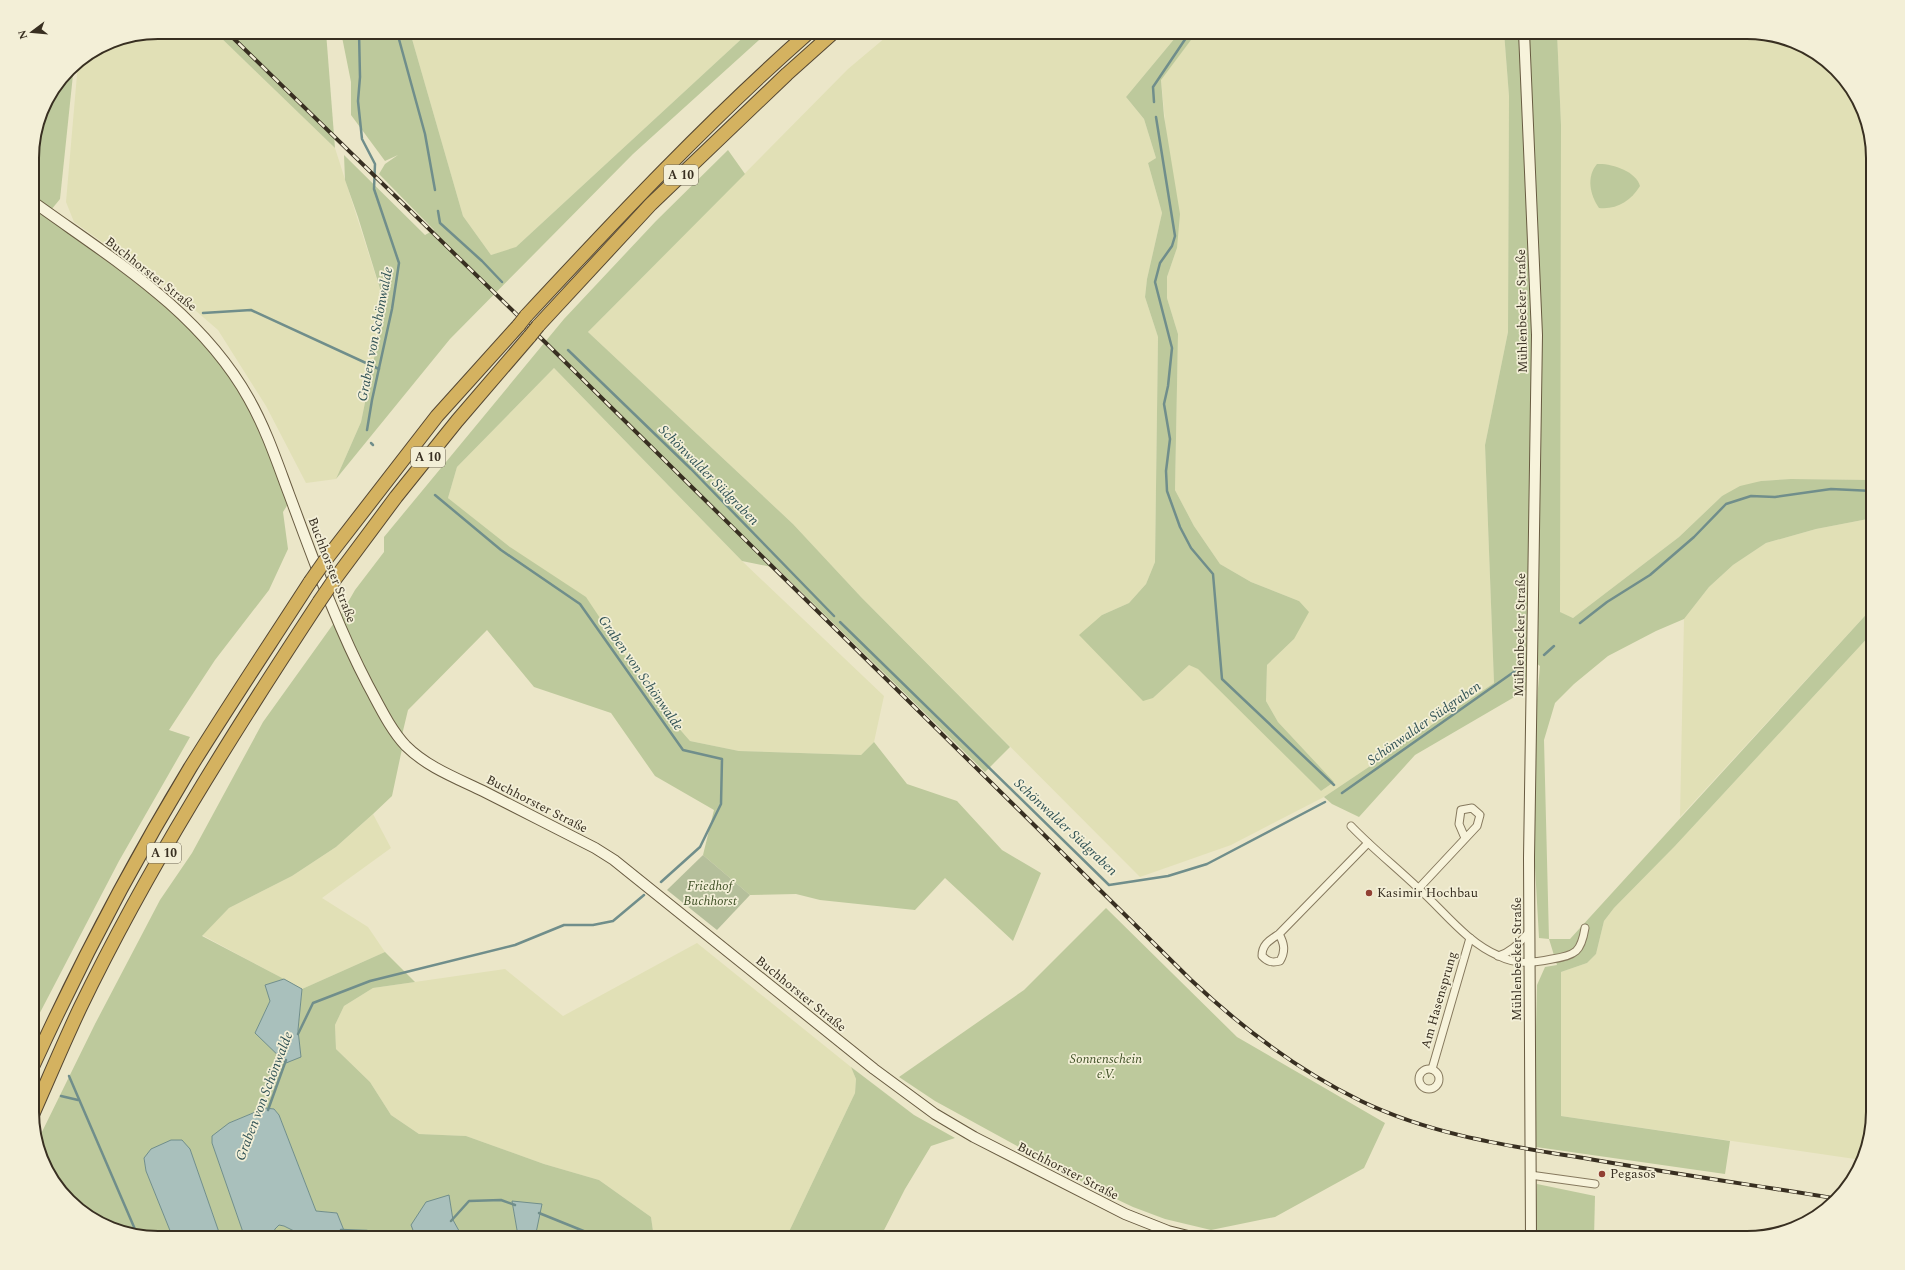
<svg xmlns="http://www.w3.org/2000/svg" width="1905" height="1270" viewBox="0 0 1905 1270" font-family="Spectral,serif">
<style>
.farmland{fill:#e1e0b6}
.green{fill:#bdc99c}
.cemetery{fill:#b5bf9b}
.water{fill:#a9c0bc;stroke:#708e8b}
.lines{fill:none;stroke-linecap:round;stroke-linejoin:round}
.stream{stroke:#708e8b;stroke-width:2.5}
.minor-casing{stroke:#86795e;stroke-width:9}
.secondary-casing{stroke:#685b41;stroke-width:12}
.motorway-casing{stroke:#554732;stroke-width:15}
.minor{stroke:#f7f3db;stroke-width:7}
.secondary{stroke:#f7f3db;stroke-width:10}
.motorway{stroke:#d4b260;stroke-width:13}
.rail-casing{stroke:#382f21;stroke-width:4}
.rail{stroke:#f3efd7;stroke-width:2.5;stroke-dasharray:8;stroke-linecap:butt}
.motorway-bridge-casing{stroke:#554732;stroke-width:15;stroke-linecap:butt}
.motorway-bridge{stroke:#d4b260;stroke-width:13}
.poi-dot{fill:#914033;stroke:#f3efd7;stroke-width:1.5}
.labels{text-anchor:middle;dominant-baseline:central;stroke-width:3.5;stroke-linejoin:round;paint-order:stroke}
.shield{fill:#f3efd7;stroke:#706958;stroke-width:1}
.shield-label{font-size:12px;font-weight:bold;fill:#382f21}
.street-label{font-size:13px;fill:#382f21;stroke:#f3efd7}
.park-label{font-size:13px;font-style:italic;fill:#425329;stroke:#f3efd7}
.poi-label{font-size:13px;fill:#382f21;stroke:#f3efd7;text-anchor:start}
.water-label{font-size:14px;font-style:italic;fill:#315356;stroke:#f3efd7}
.rim{fill:none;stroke:#382f21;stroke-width:2}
</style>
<rect width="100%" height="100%" fill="#ebe6c8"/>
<!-- farmland -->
<g class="farmland">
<path d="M 158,32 L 215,32 L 335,148 L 385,305 L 361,422 L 336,479 L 306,483 L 266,406 L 218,330 L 181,298 L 74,222 L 66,202 L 78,63 L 110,42 Z"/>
<path d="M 410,32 L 749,32 L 515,248 L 491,255 L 463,216 Z"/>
<path d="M 892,32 L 1180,32 L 1126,97 L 1144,119 L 1156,158 L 1148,163 L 1162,213 L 1147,279 L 1145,297 L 1158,337 L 1155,562 L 1146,584 L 1129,603 L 1102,615 L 1153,698 L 1189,664 L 1199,669 L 1321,791 L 1334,782 L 1278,722 L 1266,701 L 1267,665 L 1294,639 L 1299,601 L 1251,582 L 1220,564 L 1194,526 L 1175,490 L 1178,334 L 1167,298 L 1167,277 L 1177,248 L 1161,79 L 1197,32 L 1504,32 L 1509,96 L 1508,332 L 1485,445 L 1494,683 L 1324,797 L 1231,845 L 1140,877 L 861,597 L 793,524 L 588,332 L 848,69 Z"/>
<path d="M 1557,32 L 1747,32 L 1787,39 L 1817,53 L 1860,102 L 1873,158 L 1873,480 L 1791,479 L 1761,481 L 1722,496 L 1679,537 L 1573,618 L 1559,612 L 1561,125 Z"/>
<path d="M 554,368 L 742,561 L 884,696 L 874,742 L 861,755 L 739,751 L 690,741 L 656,702 L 510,547 L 448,498 L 457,467 Z"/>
<path d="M 1873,518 L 1873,607 L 1680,817 L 1684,619 L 1709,587 L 1733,565 L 1766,543 L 1816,529 Z"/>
<path d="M 1873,632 L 1873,1112 L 1866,1152 L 1862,1160 L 1561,1116 L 1561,972 L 1587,963 L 1596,954 L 1604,921 L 1614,908 L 1675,846 Z"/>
<path d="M 373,814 L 391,848 L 322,898 L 368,927 L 385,952 L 302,989 L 202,935 L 229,908 L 292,876 L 336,847 Z"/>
<path d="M 697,943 L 851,1067 L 856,1079 L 855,1093 L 786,1238 L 654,1238 L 651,1217 L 599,1180 L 544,1164 L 466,1136 L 419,1134 L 391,1115 L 370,1082 L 336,1049 L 335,1025 L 344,1006 L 373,988 L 505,969 L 563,1016 Z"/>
</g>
<!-- green -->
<g class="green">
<path d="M 215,32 L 326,32 L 335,148 Z"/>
<path d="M 341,32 L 410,32 L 463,216 L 491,255 L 516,247 L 749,32 L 768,32 L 633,154 L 450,339 L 336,479 L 361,422 L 385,305 L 358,217 L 345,180 L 344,155 L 425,235 L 434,230 L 379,174 L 385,164 L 398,155 L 385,161 L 351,115 L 351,82 Z"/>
<path d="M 1180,32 L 1197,32 L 1161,80 L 1164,116 L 1180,214 L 1177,248 L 1167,277 L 1167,298 L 1178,334 L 1175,490 L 1194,526 L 1220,564 L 1251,582 L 1299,601 L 1309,612 L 1294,639 L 1267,665 L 1266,701 L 1278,722 L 1334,782 L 1321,791 L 1198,669 L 1189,665 L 1153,698 L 1143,701 L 1079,635 L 1102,615 L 1129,603 L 1146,584 L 1155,562 L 1158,337 L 1145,297 L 1147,279 L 1162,213 L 1148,163 L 1156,158 L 1144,119 L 1126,97 Z"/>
<path d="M 1504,32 L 1557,32 L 1561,125 L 1560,612 L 1573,618 L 1679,537 L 1722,496 L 1740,486 L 1761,481 L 1791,479 L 1873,480 L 1873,518 L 1816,529 L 1766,543 L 1733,565 L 1709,587 L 1684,619 L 1656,631 L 1608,656 L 1574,684 L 1555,703 L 1544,740 L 1549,939 L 1570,939 L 1873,607 L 1873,632 L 1675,846 L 1614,908 L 1604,921 L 1596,954 L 1587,963 L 1561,972 L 1561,1116 L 1730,1141 L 1725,1174 L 1536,1147 L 1535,1068 L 1537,985 L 1545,967 L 1557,965 L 1549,939 L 1539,938 L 1534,849 L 1535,722 L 1540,666 L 1529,658 L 1528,689 L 1415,755 L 1359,817 L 1332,804 L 1324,797 L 1494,683 L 1485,445 L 1508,332 L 1509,96 Z"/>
<path d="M 74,65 L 60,199 L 51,210 L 32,196 L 32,150 L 42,110 L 69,69 Z"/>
<path d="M 728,150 L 745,174 L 588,332 L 793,524 L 861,597 L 1010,747 L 985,772 L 777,568 L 742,561 L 554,368 L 457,467 L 448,498 L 510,547 L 586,597 L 656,702 L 690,741 L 739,751 L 861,755 L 874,742 L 907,784 L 957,801 L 1002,850 L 1041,873 L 1013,941 L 945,878 L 915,910 L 820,900 L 796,894 L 750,895 L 703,855 L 714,810 L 655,776 L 611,713 L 534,687 L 487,630 L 408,710 L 402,735 L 363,666 L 340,616 L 355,590 L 384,552 L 384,537 L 564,319 L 656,221 Z"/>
<path d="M 1597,164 C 1611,163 1636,171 1640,186 C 1631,201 1616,210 1599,208 C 1590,195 1586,177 1597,164 Z"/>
<path d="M 32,205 C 60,226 87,246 115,267 C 159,300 199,331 231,377 C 257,414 271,461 288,504 L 283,512 L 288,549 L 269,590 L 215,660 L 169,730 L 190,737 L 119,861 L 32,1028 Z"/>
<path d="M 334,623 C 353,667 374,709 402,749 L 392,796 L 373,814 L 336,847 L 292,876 L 229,908 L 202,936 L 284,979 L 265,985 L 270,1001 L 255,1033 L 301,1057 L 298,1030 L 302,989 L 385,952 L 415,982 L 373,988 L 344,1006 L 335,1025 L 336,1049 L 370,1082 L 391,1115 L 419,1134 L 466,1136 L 544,1164 L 599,1180 L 651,1217 L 654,1238 L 539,1238 L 512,1201 L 517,1230 L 521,1238 L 463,1238 L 453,1220 L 449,1196 L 411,1225 L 416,1238 L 347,1238 L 337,1213 L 316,1211 L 279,1115 L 274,1109 L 265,1108 L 229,1123 L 212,1143 L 245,1238 L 221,1238 L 190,1149 L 144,1158 L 146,1171 L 173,1238 L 158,1238 L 118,1231 L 88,1217 L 49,1175 L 38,1140 L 95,1024 L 160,900 L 192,853 L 263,722 Z"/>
<path d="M 1106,908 L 1237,1037 L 1385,1123 L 1364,1168 L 1275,1217 L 1211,1230 L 1165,1219 L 1133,1207 L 1097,1190 L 935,1101 L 899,1077 L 1024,990 Z"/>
<path d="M 851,1067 L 914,1115 L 955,1138 L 931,1146 L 905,1189 L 880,1238 L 786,1238 L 855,1093 L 856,1079 Z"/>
<path d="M 1537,1184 L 1595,1196 L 1594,1238 L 1535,1238 Z"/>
<path d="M 279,1225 L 284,1226 L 302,1235 L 343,1238 L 271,1238 L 275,1229 Z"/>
</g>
<!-- cemetery -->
<path class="cemetery" d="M 703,855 L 750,895 L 717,930 L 667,890 Z"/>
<!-- water -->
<g class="water">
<path d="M 284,979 L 302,989 L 298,1030 L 301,1057 L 286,1063 L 255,1033 L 270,1001 L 265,985 Z"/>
<path d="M 265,1108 L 274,1109 L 279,1115 L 316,1211 L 337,1213 L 347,1238 L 302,1235 L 284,1226 L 279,1225 L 275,1229 L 271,1238 L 245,1238 L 212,1143 L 212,1136 L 229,1123 Z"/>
<path d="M 171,1140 L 182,1140 L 190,1149 L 221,1238 L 173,1238 L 146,1171 L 144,1158 L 151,1149 Z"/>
<path d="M 449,1195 L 453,1220 L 463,1238 L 433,1238 L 431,1236 L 416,1238 L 411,1225 L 426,1202 Z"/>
<path d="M 512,1201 L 542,1204 L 536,1233 L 539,1238 L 521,1238 L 517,1230 Z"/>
</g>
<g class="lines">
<!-- stream -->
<g class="stream">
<path d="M 359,32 L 360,77 L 358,101 L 362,139 L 375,164 L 374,189 L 399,263 L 392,309 L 372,400 L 367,430"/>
<path d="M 397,32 L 425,134 L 435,190"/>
<path d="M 1154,102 L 1153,87 L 1190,32"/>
<path d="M 1156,117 L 1175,236 L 1172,246 L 1160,263 L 1155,282 L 1172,348 L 1168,386 L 1164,404 L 1170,439 L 1166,471 L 1167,491 L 1180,527 L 1191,548 L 1213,574 L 1222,679 L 1334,785"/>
<path d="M 438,211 L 440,223 L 482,261 L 502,282"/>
<path d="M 203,313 L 251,310 L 379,369"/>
<path d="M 568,350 L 691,469 L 834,616"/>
<path d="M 371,443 L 373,445"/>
<path d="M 435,495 L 501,550 L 580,604 L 683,750 L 722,759 L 721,804 L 700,847 L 661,882"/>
<path d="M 840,622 L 1109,885 L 1168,876 L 1207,864 L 1325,802"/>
<path d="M 1580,623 L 1607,602 L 1650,575 L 1694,537 L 1726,504 L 1751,496 L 1775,497 L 1831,489 L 1873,491"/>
<path d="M 1544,655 L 1554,646"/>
<path d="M 1342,793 L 1518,669"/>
<path d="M 298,1034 L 313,1003 L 370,981 L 515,945 L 564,925 L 593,925 L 613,921 L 644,895"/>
<path d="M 69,1076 L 137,1234"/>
<path d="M 61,1096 L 78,1100"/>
<path d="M 268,1110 L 286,1060"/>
<path d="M 539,1213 L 591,1234 L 593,1238"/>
<path d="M 451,1221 L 469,1201 L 501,1200 L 515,1205"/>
<path d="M 341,1230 L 367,1231 L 371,1238"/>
</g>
<!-- minor casing -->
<g class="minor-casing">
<g id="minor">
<path d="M 1351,826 C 1372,848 1396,867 1418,888 C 1444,911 1466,942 1499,956 C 1517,965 1533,963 1552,959 C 1576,955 1581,952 1585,928"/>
<path d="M 1419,888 L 1477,826 L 1480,815 L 1472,808 L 1461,810 L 1459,824 L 1465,838"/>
<path d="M 1279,934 C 1284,943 1286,951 1280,961 C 1272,963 1268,962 1262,956 C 1262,944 1270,940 1279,934 L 1368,843"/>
<path d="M 1498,956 C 1512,952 1519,943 1529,932"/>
<circle cx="1429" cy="1079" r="10"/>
<path d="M 1432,1069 L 1470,938"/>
<path d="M 1530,1175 L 1595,1184"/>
</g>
</g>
<!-- secondary casing -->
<g class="secondary-casing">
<g id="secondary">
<path d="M 1524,32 L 1537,335 L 1529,858 L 1531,1238"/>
<path d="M 32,201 C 112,259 199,310 249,399 C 266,429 277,462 289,494 C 313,558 336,624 368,685 C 379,705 390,729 406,746 C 427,767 456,778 483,791 C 520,810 558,829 595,848 L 614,860 L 874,1069 L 935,1114 L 974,1137 L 1125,1214 L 1168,1231 L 1196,1238"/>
</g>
</g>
<!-- motorway casing -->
<g class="motorway-casing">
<g id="motorway">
<path d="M 526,316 C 617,218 709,120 809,32"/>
<path d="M 538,326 L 651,204 L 787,74 L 834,32"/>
<path d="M 324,562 L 437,416 L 519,325"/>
<path d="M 332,583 L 396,497 L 457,421 L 530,336"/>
<path d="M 32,1068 C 79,965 132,864 190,768 C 229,705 270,644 310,582"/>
<path d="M 32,1116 C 48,1080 63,1044 80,1008 C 148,867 233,733 319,602"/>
</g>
</g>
<!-- minor -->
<use href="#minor" class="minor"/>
<!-- secondary -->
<use href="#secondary" class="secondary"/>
<!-- motorway -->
<use href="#motorway" class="motorway"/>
<!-- rail casing -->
<g class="rail-casing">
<path id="rail" d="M 227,32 L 547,344 L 1191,980 C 1242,1028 1297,1070 1361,1101 C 1434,1136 1510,1146 1589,1159 C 1670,1173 1752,1185 1833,1198"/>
</g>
<!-- rail -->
<use href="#rail" class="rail"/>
<!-- motorway-bridge casing -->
<g class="motorway-bridge-casing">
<g id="motorway-bridge">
<path d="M 519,325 L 526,316"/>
<path d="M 530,336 L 538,326"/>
<path d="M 310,582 L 324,562"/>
<path d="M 319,602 L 332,583"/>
</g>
</g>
<!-- motorway-bridge -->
<use href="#motorway-bridge" class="motorway-bridge"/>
</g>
<!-- markers -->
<g class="poi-dot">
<circle cx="1369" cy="893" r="4"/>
<circle cx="1602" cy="1174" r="4"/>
</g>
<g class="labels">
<!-- shield labels -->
<g class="shield">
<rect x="664" y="165" width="34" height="20" rx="3"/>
<rect x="411" y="447" width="34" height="20" rx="3"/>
<rect x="147" y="843" width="34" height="20" rx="3"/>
</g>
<g class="shield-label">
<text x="681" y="175">A 10</text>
<text x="428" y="457">A 10</text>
<text x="164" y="853">A 10</text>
</g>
<!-- street labels -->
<g class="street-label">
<text transform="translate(151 274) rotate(38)">Buchhorster Straße</text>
<text transform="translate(1522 311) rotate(-91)">Mühlenbecker Straße</text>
<text transform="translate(332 570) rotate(69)">Buchhorster Straße</text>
<text transform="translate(1520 635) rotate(-89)">Mühlenbecker Straße</text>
<text transform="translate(537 804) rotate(27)">Buchhorster Straße</text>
<text transform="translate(1517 959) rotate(-90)">Mühlenbecker Straße</text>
<text transform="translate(801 994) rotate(39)">Buchhorster Straße</text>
<text transform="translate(1439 1000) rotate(-74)">Am Hasensprung</text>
<text transform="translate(1068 1171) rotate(27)">Buchhorster Straße</text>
</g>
<!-- park labels -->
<g class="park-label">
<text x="710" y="886">Friedhof<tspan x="710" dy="15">Buchhorst</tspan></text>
<text x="1106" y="1059">Sonnenschein<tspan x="1106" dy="15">e.V.</tspan></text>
</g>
<!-- poi labels -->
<g class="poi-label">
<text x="1377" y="893">Kasimir Hochbau</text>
<text x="1610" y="1174">Pegasos</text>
</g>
<!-- water labels -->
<g class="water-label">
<text transform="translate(375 334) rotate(-79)">Graben von Schönwalde</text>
<text transform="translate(709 475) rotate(45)">Schönwalder Südgraben</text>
<text transform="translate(641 673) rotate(55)">Graben von Schönwalde</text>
<text transform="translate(1424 723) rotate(-35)">Schönwalder Südgraben</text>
<text transform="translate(1066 827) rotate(43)">Schönwalder Südgraben</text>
<text transform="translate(264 1096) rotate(-69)">Graben von Schönwalde</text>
</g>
</g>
<!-- crop -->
<path d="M0 0H1905V1270H0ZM158 39H1747A119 119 0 0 1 1866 158V1112A119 119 0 0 1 1747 1231H158A119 119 0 0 1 39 1112V158A119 119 0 0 1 158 39Z" fill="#f3efd7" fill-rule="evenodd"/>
<path class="rim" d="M158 39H1747A119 119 0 0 1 1866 158V1112A119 119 0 0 1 1747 1231H158A119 119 0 0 1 39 1112V158A119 119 0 0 1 158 39Z"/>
<!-- north arrow -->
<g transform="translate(32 32) rotate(254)" stroke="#f3efd7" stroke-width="3" paint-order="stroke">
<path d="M0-3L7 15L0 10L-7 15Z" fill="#382f21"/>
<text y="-6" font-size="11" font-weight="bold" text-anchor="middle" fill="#382f21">N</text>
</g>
</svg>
